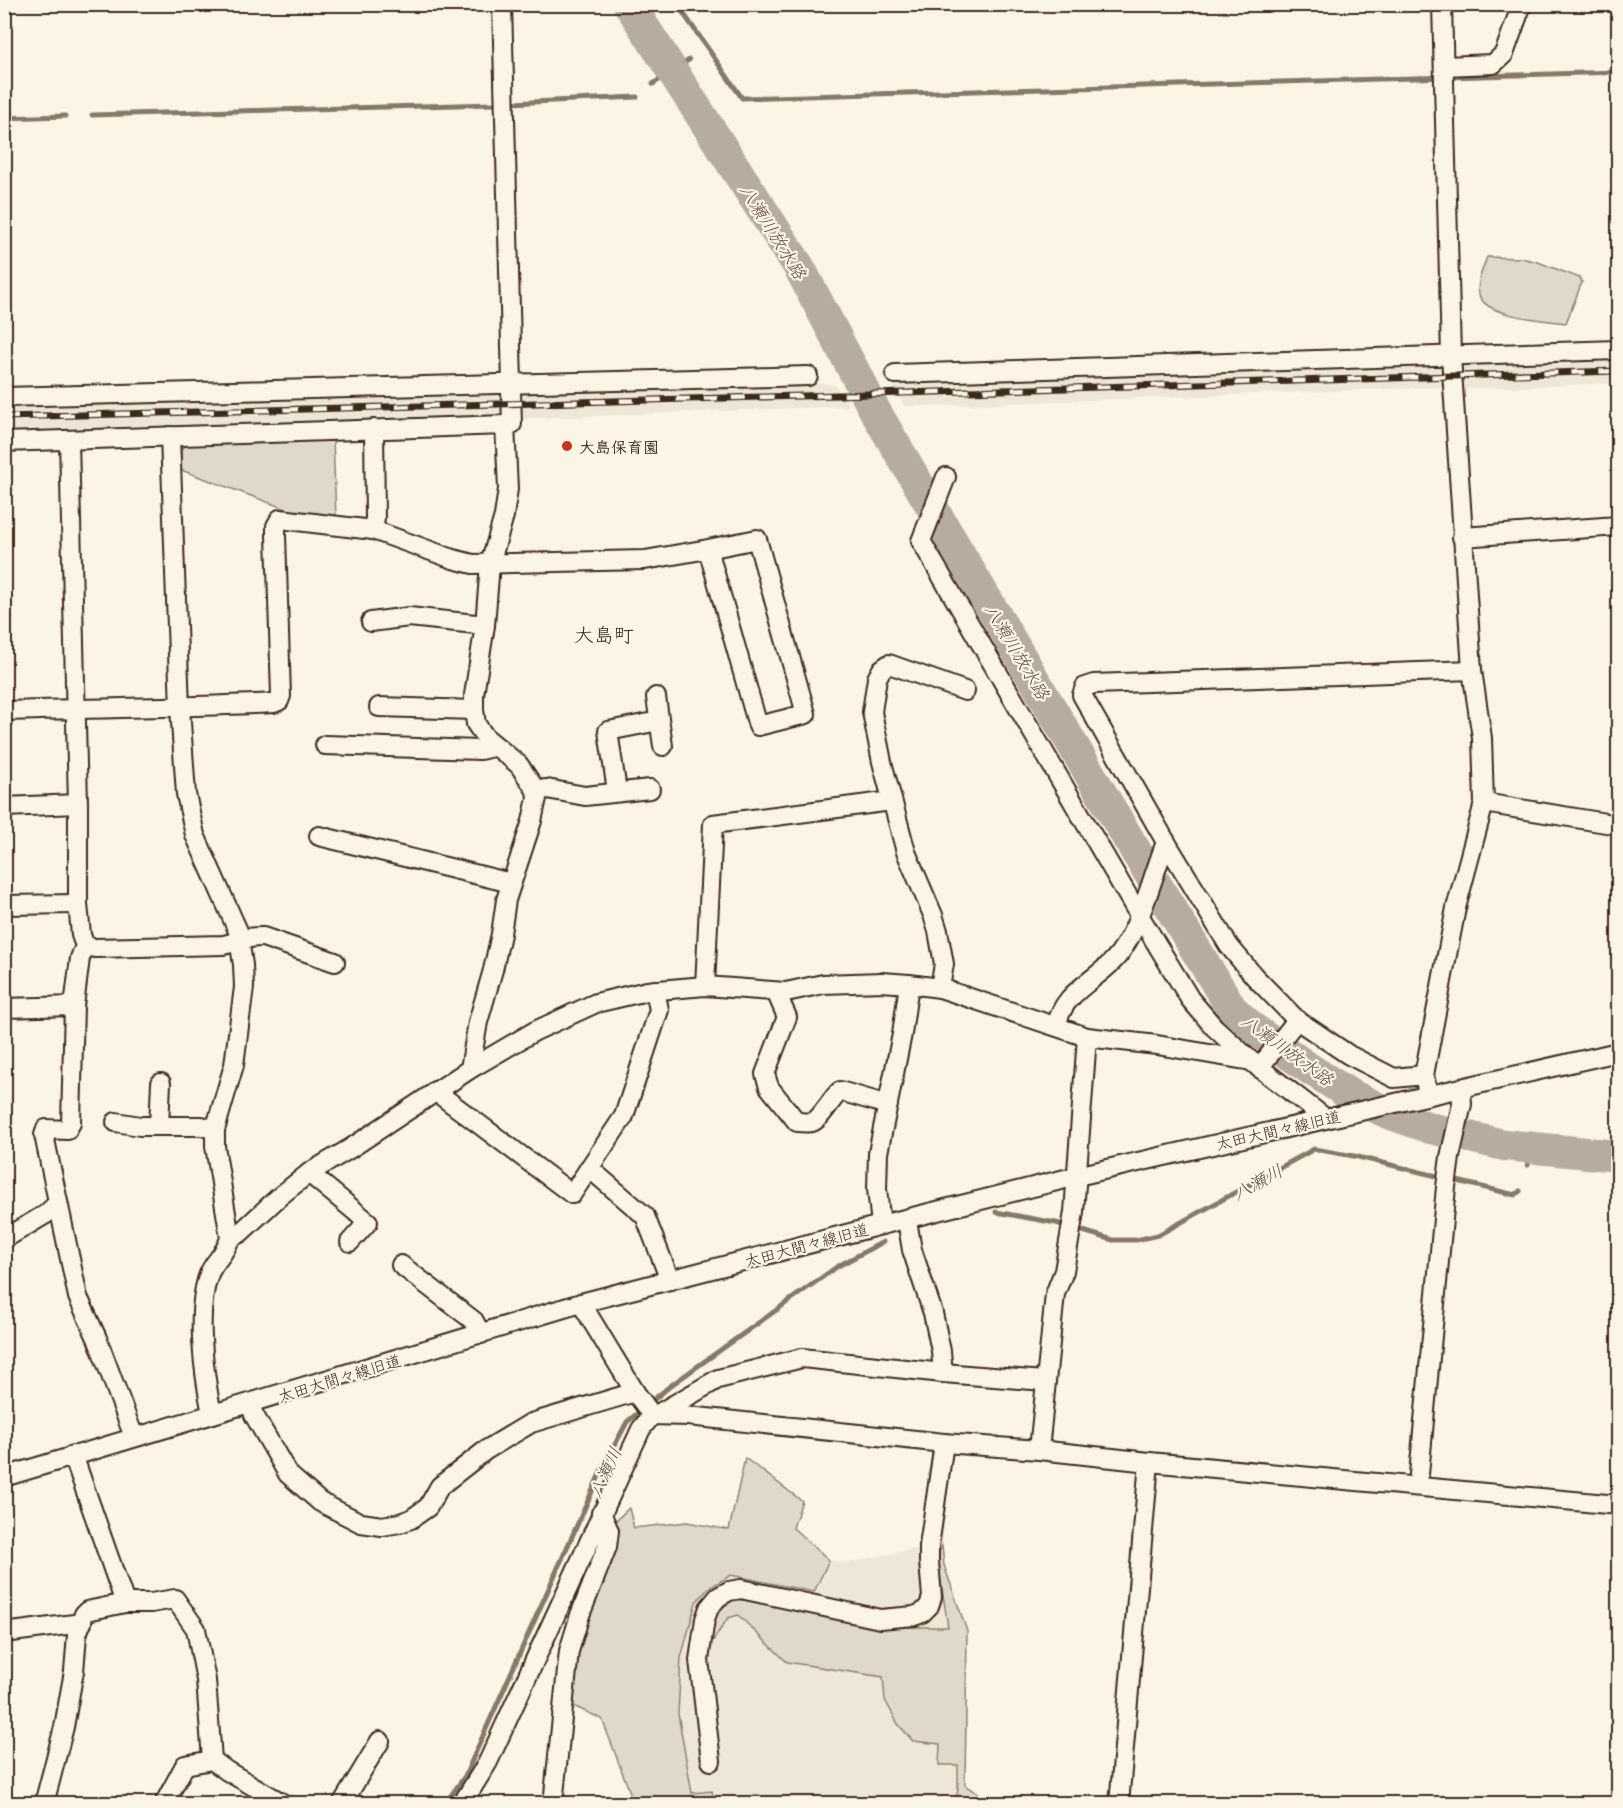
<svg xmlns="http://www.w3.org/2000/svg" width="1623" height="1808" viewBox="0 0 1623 1808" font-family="'Playpen Sans','Klee One',sans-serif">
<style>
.built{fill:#eee6d6}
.green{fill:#e0d8c8;stroke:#8e8173;stroke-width:1.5}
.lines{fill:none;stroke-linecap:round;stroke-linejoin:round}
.stream{stroke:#85796b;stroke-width:5}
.river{stroke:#b7ad9e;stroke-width:32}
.minor-casing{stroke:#3b2a1e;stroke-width:22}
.minor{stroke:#fcf5e5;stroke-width:18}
.rail-casing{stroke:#3b2a1e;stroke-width:7}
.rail{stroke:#fcf5e5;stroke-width:4.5;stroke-dasharray:14;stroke-linecap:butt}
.poi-dot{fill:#c8321e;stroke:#fcf5e5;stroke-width:2}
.labels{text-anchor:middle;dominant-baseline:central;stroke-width:4.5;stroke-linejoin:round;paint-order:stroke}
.poi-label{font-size:16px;font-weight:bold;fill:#3b2a1e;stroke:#fcf5e5;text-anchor:start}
.street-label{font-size:16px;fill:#3b2a1e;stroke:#fcf5e5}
.water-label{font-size:18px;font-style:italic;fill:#605144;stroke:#fcf5e5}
.quarter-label{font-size:20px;fill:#3b2a1e;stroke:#fcf5e5}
</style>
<rect width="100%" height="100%" fill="#fcf5e5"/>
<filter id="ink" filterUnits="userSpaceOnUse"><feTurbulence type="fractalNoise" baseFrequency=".0167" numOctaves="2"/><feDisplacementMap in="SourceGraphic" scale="12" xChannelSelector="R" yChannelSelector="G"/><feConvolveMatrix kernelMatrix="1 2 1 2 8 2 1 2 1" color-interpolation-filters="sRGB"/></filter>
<g filter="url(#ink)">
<!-- built -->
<g class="built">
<path d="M 1618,356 L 1618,383 L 1462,389 L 1461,363 Z"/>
<path d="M 1437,362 L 1442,365 L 1443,387 L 930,406 L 904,406 L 891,380 Z"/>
<path d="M 810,382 L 835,385 L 849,406 L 516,419 L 519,391 Z"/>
<path d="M 504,391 L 507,417 L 5,433 L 4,406 Z"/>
<path d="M 931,1450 L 956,1452 L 952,1458 L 942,1546 L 944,1565 L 967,1631 L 967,1735 L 965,1803 L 694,1804 L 678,1714 L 681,1658 L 696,1601 L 709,1588 L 731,1575 L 814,1592 L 829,1560 L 847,1563 L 919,1548 L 934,1458 Z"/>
</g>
<!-- green -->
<g class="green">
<path d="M 1487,257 L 1521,258 L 1538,262 L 1580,278 L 1582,282 L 1566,323 C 1547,320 1483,317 1479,294 C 1476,283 1483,268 1487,257 Z"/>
<path d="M 333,439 L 336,517 L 297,513 L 181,470 L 181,450 L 186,442 Z"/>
<path d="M 745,1458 L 802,1501 L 793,1528 L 829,1560 L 814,1592 L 731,1575 L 709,1588 L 696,1602 L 681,1658 L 678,1714 L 692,1793 L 712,1791 L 714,1803 L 634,1803 L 602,1719 L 571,1705 L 574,1651 L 611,1525 L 629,1508 L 634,1528 L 687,1522 L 729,1530 Z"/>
<path d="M 942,1546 L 944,1565 L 967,1631 L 965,1785 L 981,1796 L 988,1803 L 956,1803 L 958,1788 L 958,1765 L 939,1765 L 940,1744 L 913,1741 L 898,1724 L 885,1700 L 883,1677 L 787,1662 L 738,1615 L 728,1618 L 710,1645 C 714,1617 710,1616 734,1599 L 776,1604 L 884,1627 L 948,1627 L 937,1556 Z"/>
</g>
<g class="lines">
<!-- stream -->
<g class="stream">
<path d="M 677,4 L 742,98 L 1618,72"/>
<path d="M 653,84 L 689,60"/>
<path d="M 511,103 L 637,97"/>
<path d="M 92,115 L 494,104"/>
<path d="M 4,118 L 65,116"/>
<path d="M 1528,1165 L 1533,1149"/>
<path d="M 996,1212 L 1056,1223 L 1113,1240 L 1136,1240 L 1158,1235 L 1314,1149 L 1354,1156 L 1515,1195 L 1520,1191"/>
<path d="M 445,1804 L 465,1776 L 603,1467 L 627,1422 L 670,1386 L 838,1266 L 883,1242"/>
</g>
<!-- river -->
<path class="river" d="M 629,4 L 799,267 L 875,411 L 1132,845 L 1232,1009 L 1251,1027 L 1310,1069 L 1349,1094 L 1388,1113 L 1430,1128 L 1504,1145 L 1618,1156"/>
<!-- minor casing -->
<g class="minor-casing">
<g id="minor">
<path d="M 502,4 L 512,384 L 511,392 L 512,424"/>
<path d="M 1444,66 L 1493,64 L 1504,54 L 1522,4"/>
<path d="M 895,374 L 1618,350"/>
<path d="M 4,397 L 808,376"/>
<path d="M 170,436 L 180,708 L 186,794 L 195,835 L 238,931 L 243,965 L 244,987 L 234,1065 L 215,1130 L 215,1146 L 230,1238 C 225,1255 214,1261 209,1274 C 195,1311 204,1375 212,1414"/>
<path d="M 69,440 L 78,804 L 78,904 L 81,935 L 85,946 L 80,958 L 74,1006 L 71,1123 L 67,1130 L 46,1129 L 44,1135 L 78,1297 L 97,1338 L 134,1437"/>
<path d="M 4,442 L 505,425 L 508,489 L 504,516 L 490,564 L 485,625 L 474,695 L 474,710 L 476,724 L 485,737 L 519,765 L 536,790 L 537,798 L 532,821 L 506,900 L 501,934 L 493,970 L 478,1022 L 470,1069"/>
<path d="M 946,477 L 921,541 L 1139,915 L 1190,999 L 1214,1027 L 1251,1061 L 1325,1118"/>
<path d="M 373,530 L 375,518 L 374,429"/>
<path d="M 1462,537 L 1618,526"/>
<path d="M 371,622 L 409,617 L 485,625"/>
<path d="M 656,697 L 663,746"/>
<path d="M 379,707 L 474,710"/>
<path d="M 4,711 C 94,708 184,708 274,703 L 279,701 L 281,696 L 276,535 L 276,526 L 280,519 L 373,530 L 453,559 L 473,564 L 645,560 L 708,549 L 757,539 L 806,714 L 758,726 L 708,549"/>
<path d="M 325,745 L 480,750 L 489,748 L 493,745"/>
<path d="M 536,790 L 547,789 L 585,796 L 650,789"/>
<path d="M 617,791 L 608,731 L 659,721"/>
<path d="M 1484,803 L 1618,825"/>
<path d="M 4,807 L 78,804"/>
<path d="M 319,836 L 511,883"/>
<path d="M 4,905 L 78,904"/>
<path d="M 85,946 L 95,948 L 223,945 C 238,942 246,936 263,937 L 335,962"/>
<path d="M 705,986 L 713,824 L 892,801"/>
<path d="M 940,988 L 944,964 L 938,931 L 933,915 L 906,852 L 882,762 L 872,712 L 877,678 L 882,669 L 889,664 L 965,691"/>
<path d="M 776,992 L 787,1017 L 765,1074 L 769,1087 L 797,1122 C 802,1122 808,1123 812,1122 C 821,1119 831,1099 840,1091 L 888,1105"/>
<path d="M 4,1008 L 74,1006"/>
<path d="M 1057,1026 C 1061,991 1101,979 1119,954 C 1142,923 1152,877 1166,842"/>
<path d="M 1259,1068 L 1297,1020"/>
<path d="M 1424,1075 L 1394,1078 L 1349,1055 L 1297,1020 L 1254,976 L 1229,946 L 1166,842 L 1082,695 L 1085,687 L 1094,684 L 1472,670"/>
<path d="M 435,1091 L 572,1194 L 624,1116 L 659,1010 L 655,990"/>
<path d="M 1428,1094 L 1424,1075 L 1456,908 L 1484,803 L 1482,738 L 1472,670 L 1451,356 L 1442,4"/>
<path d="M 116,1122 L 140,1126 L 202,1126 L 215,1130"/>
<path d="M 159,1125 L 161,1083"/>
<path d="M 589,1168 L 645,1216 L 670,1280"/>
<path d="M 309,1173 L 368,1222 L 350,1242"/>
<path d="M 907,1220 L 912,1250 L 933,1313 L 941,1351 L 943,1373"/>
<path d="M 881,1225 L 877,1189 L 878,1153 L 902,1034 L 909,984"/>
<path d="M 230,1238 L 240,1233 L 280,1196 L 309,1173 L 351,1148 L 470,1069 L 535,1031 L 596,1003 L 647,991 L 705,986 L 786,992 L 823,984 L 882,982 L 909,984 L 940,988 L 1087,1037 L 1157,1045 L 1251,1061"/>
<path d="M 4,1239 L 46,1214 L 58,1203"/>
<path d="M 401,1265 L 474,1321 L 481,1334"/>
<path d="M 581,1303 L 635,1392 L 652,1415"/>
<path d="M 250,1403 L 254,1415 L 288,1474 L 320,1502 L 361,1523 L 382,1526 L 400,1523 L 411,1519 L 428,1507 L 440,1486 L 486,1450 L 531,1423 L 635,1392"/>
<path d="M 656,1415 L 718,1379 L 802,1358 L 943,1373 L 1045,1381"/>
<path d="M 1039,1450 L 1055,1294 L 1064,1271 L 1074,1212 L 1087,1037"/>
<path d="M 73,1455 L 125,1603"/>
<path d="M 4,1477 L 581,1303 L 881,1225 L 1077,1176 L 1618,1052"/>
<path d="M 1418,1485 L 1446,1187 L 1450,1157 L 1462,1104 L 1461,1089"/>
<path d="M 4,1633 L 82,1623"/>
<path d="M 711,1761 L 699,1660 L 705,1619 L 709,1608 L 718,1597 L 729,1591 L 741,1589 L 880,1619 L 914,1616 L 922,1613 L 929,1606 L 932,1597 L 929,1562 L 929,1546 L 944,1443"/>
<path d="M 44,1804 L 64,1727 L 74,1671 L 77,1635 L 84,1614 L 87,1611 L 125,1603 L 151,1603 L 175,1599 L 196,1629 L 206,1680 L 212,1760"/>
<path d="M 164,1804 L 185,1765 L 212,1760 L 227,1771 L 284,1804"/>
<path d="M 342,1804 L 380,1741"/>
<path d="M 462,1804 L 488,1762 L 641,1429 L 652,1415 L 688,1416 L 944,1443 L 1039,1450 L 1149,1462 L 1618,1505"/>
<path d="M 553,1804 L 569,1651 L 580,1615 L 607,1547 L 609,1531 L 601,1513"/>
<path d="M 1119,1804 L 1149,1462"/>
</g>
</g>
<!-- minor -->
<use href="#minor" class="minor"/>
<!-- rail casing -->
<g class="rail-casing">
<path id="rail" d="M 4,417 L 839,395 L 1618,371"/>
</g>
<!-- rail -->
<use href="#rail" class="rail"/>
</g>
</g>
<!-- markers -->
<circle class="poi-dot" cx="567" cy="446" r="6"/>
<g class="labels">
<!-- poi labels -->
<g class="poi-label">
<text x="579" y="446">大島保育園</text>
</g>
<!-- street labels -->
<g class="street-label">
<text transform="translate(1278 1129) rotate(-13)">太田大間々線旧道</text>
<text transform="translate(806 1244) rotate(-15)">太田大間々線旧道</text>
<text transform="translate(339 1377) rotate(-17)">太田大間々線旧道</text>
</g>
<!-- water labels -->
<g class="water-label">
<text transform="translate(774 231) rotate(58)">八瀬川放水路</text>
<text transform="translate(1018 651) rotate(59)">八瀬川放水路</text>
<text transform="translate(1288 1049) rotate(36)">八瀬川放水路</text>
<text transform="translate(1257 1181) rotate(-29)">八瀬川</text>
<text transform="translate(604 1472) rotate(-65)">八瀬川</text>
</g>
<!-- quarter labels -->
<g class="quarter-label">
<text x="604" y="634">大島町</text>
</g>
</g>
<!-- margin -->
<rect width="1623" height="1808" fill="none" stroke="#fcf5e5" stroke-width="24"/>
<rect x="12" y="12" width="1599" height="1784" fill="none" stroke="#3b2a1e" stroke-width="2" filter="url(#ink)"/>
</svg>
